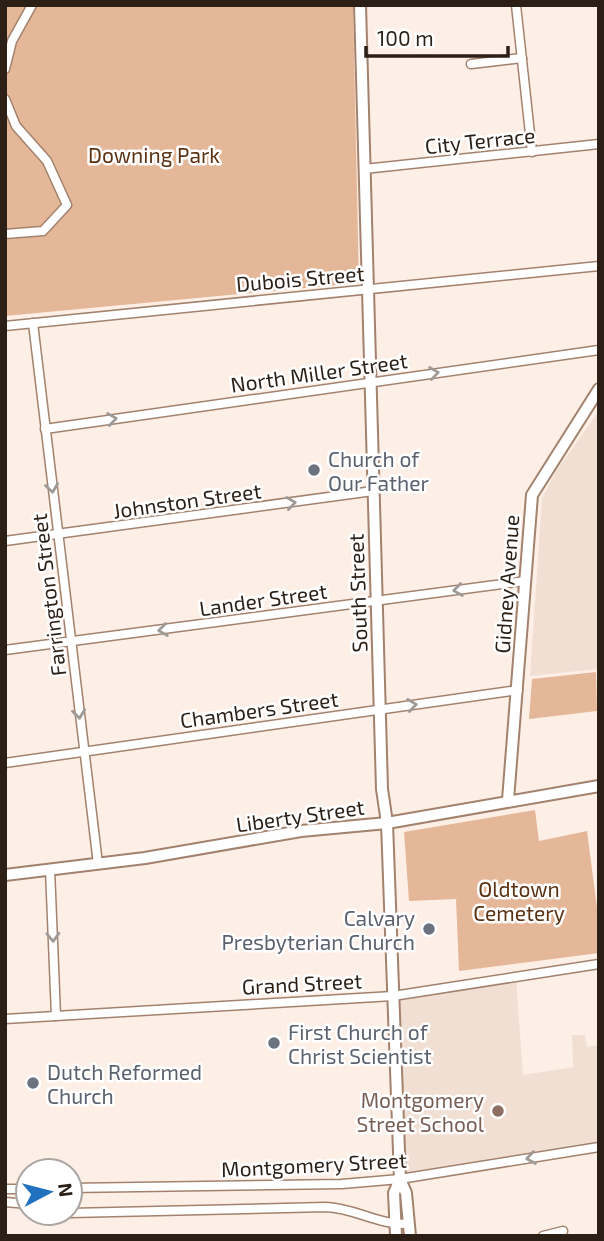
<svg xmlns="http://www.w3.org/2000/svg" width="604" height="1241" viewBox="0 0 604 1241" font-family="'Exo 2',sans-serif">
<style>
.built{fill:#f1dfd4}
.green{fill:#e5b799}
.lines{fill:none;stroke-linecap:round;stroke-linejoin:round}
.street-casing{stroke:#a2826d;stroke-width:11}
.secondary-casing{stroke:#a2826d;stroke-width:14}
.street{stroke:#fff;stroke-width:8}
.secondary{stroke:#fff;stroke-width:10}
.oneway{stroke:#a09a96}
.worship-dot{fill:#6b7280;stroke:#fff;stroke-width:2.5}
.education-dot{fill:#8d6e63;stroke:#fff;stroke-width:2.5}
.labels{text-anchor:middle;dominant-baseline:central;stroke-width:5;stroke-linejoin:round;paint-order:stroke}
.street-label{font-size:21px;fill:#2b1f16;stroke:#fff}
.park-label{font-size:21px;fill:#5b3111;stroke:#fff}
.worship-label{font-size:21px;fill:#5b616d;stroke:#fff;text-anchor:start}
.education-label{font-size:21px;fill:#785e54;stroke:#fff;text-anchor:end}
</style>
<rect width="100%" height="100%" fill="#feefe6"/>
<!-- built -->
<g class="built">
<path d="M 599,411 L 599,669 L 530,676 L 542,498 L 556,471 Z"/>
<path d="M 516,977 L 523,1075 L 573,1067 L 572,1035 L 585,1035 L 587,1047 L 599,1045 L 599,1147 L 400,1179 L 393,996 Z"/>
</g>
<!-- green -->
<g class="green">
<path d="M 5,5 L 353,5 L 359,283 L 5,316 Z"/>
<path d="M 596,672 L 597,711 L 529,719 L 532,679 Z"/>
<path d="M 535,810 L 539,841 L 587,831 L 599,923 L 599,953 L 459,971 L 456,899 L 409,901 L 404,832 Z"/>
</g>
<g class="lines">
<!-- street casing -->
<g class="street-casing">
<g id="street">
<path d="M 516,5 L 532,152"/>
<path d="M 471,64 L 522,58"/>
<path d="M 5,69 L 12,41 L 32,5"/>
<path d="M 5,99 L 16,126 L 47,161 L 67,205 L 43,231 L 5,234"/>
<path d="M 364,169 L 599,144"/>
<path d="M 33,323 L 98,864"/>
<path d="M 5,326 L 599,266"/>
<path d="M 45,429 L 599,350"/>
<path d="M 5,541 L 373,491"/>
<path d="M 5,650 L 525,581"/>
<path d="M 5,763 L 518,690"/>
<path d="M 50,869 L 56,1016"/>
<path d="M 5,1019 L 393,996 L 599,964"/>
<path d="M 70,1188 L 342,1184 L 400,1179 L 599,1147"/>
<path d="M 5,1189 L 28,1189"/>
<path d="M 5,1202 L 28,1204"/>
<path d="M 70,1213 L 326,1207 C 355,1208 378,1225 408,1224"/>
<path d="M 543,1236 L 563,1231"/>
</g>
</g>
<!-- secondary casing -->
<g class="secondary-casing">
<g id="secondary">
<path d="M 360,5 L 382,789 L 387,823 L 400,1179 L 406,1193 L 410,1236"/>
<path d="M 508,800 L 532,495 L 599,389"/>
<path d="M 5,875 L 145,858 L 301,831 L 387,823 L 599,786"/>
<path d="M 396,1236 L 394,1193 L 400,1179"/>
</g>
</g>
<!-- street -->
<use href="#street" class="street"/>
<!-- secondary -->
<use href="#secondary" class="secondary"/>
</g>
<!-- one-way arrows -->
<defs><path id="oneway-chevron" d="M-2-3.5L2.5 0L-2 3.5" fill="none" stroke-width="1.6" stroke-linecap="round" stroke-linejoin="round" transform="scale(1.75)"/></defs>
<g class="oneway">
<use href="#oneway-chevron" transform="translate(434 373) rotate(-8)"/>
<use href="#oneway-chevron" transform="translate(112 419) rotate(-8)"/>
<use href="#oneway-chevron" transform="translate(52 488) rotate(82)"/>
<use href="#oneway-chevron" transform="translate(291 503) rotate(-8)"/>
<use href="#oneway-chevron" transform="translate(458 590) rotate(172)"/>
<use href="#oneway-chevron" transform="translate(163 630) rotate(172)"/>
<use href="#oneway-chevron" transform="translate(412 705) rotate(-8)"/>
<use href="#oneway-chevron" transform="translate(79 714) rotate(83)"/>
<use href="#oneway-chevron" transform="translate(53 937) rotate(88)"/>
<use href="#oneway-chevron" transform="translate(531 1158) rotate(171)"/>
</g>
<!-- markers -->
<g class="worship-dot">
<circle cx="314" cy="470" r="7"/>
<circle cx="429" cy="929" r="7"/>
<circle cx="274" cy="1043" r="7"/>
<circle cx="33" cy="1083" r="7"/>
</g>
<circle class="education-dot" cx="498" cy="1111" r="7"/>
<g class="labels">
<!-- street labels -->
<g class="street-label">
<text transform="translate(480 140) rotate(-6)">City Terrace</text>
<text transform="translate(300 278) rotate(-5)">Dubois Street</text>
<text transform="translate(319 372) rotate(-8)">North Miller Street</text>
<text transform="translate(187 500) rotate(-8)">Johnston Street</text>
<text transform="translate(506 584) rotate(-86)">Gidney Avenue</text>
<text transform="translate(357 593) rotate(-92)">South Street</text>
<text transform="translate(48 595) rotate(-97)">Farrington Street</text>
<text transform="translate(263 599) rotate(-8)">Lander Street</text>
<text transform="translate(259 709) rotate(-8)">Chambers Street</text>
<text transform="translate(300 815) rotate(-8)">Liberty Street</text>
<text transform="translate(302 983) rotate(-3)">Grand Street</text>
<text transform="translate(314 1164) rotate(-3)">Montgomery Street</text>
</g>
<!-- park labels -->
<g class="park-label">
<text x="154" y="154">Downing Park</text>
<text x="519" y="888">Oldtown<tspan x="519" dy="24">Cemetery</tspan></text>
</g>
<!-- worship labels -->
<g class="worship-label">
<text x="328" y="458">Church of<tspan x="328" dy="24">Our Father</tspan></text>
<text x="415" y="917" text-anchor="end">Calvary<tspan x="415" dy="24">Presbyterian Church</tspan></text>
<text x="288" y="1031">First Church of<tspan x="288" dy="24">Christ Scientist</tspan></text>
<text x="47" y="1071">Dutch Reformed<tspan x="47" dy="24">Church</tspan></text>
</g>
<!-- education labels -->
<g class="education-label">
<text x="484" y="1099">Montgomery<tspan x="484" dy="24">Street School</tspan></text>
</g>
</g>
<!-- border -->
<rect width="604" height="1241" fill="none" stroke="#2b1f16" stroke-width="14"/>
<!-- north arrow -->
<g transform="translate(49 1192) rotate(83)"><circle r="33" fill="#ffffff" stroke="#aaa5a2" stroke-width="2"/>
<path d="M0-5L12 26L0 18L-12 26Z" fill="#2071bf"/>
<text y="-10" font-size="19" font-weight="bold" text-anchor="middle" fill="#2b1f16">N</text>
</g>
<!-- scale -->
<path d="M366 46v10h142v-10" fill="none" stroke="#2b1f16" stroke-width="3.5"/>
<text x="377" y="46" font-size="21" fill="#2b1f16" stroke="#ffffff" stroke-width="5" paint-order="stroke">100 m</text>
</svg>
